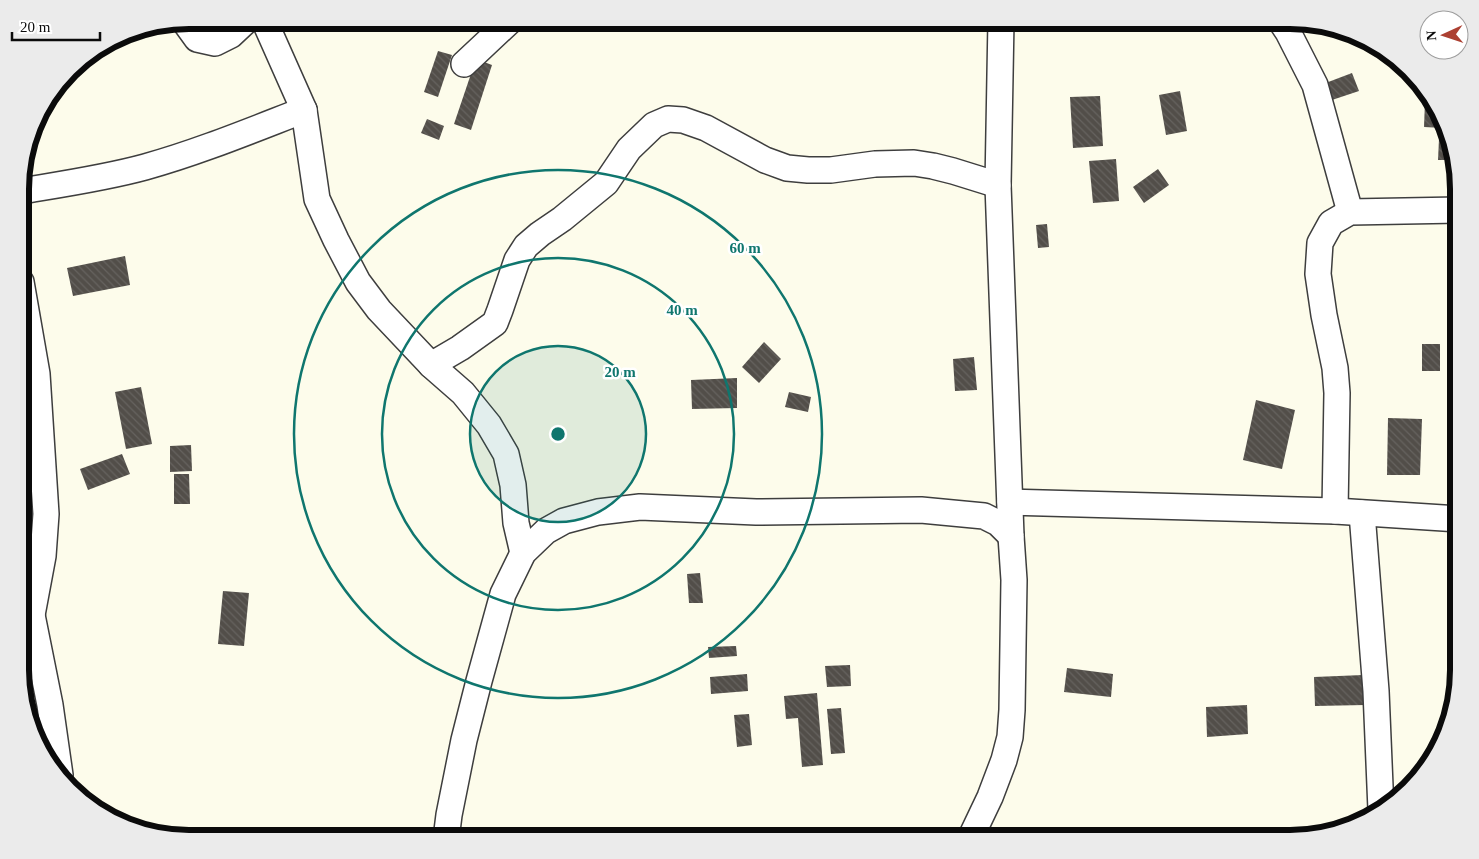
<svg xmlns="http://www.w3.org/2000/svg" width="1479" height="859" viewBox="0 0 1479 859" font-family="'Times New Roman',serif">
<style>
.building{fill:url(#building-back-hatch)}
.lines{fill:none;stroke-linecap:round;stroke-linejoin:round}
.minor-casing{stroke:#3e3e3e;stroke-width:28}
.minor{stroke:#fff;stroke-width:25}
.ring{fill:none;stroke:#0f766e;stroke-width:2.5}
.rim{fill:none;stroke:#0b0b0b;stroke-width:6}
.centre{fill:#0f766e;stroke:#fff;stroke-width:2.5}
.ring-label{font-size:15px;text-anchor:middle;font-weight:bold;fill:#0f766e;stroke:#fff;stroke-width:5;stroke-linejoin:round;paint-order:stroke}
</style>
<defs>
<pattern id="building-back-hatch" width="6" height="6" patternUnits="userSpaceOnUse" patternTransform="scale(1.25)"><rect width="6" height="6" fill="#524e49"/><path d="M-1 5l2 2M0 0l6 6M5-1l2 2" fill="none" stroke="#66635f"/></pattern>
</defs>
<rect width="100%" height="100%" fill="#fdfceb"/>
<!-- building -->
<g class="building">
<path d="M 287,20 L 315,20 L 311,32 L 286,24 Z"/>
<path d="M 438,51 L 452,55 L 438,97 L 424,92 Z"/>
<path d="M 476,59 L 492,65 L 471,130 L 454,124 Z"/>
<path d="M 1352,73 L 1359,91 L 1329,101 L 1323,84 Z"/>
<path d="M 1180,91 L 1187,131 L 1166,135 L 1159,95 Z"/>
<path d="M 1100,96 L 1103,146 L 1073,148 L 1070,97 Z"/>
<path d="M 1425,101 L 1433,101 L 1436,104 L 1443,128 L 1424,127 Z"/>
<path d="M 427,119 L 444,126 L 439,140 L 421,133 Z"/>
<path d="M 1439,139 L 1447,139 L 1453,160 L 1438,160 Z"/>
<path d="M 1116,159 L 1119,201 L 1093,203 L 1089,161 Z"/>
<path d="M 1158,169 L 1169,185 L 1144,203 L 1133,187 Z"/>
<path d="M 1047,224 L 1049,247 L 1038,248 L 1036,225 Z"/>
<path d="M 125,256 L 130,285 L 73,296 L 67,268 Z"/>
<path d="M 764,342 L 781,359 L 759,383 L 742,367 Z"/>
<rect x="1422" y="344" width="18" height="27"/>
<path d="M 974,357 L 977,390 L 955,391 L 953,359 Z"/>
<path d="M 737,378 L 737,408 L 692,409 L 691,380 Z"/>
<path d="M 141,387 L 152,444 L 126,449 L 115,392 Z"/>
<path d="M 789,392 L 811,397 L 808,412 L 785,407 Z"/>
<path d="M 1256,400 L 1295,410 L 1282,469 L 1243,460 Z"/>
<path d="M 1388,418 L 1422,419 L 1420,475 L 1387,475 Z"/>
<path d="M 191,445 L 192,471 L 170,472 L 170,446 Z"/>
<path d="M 122,454 L 130,474 L 88,490 L 80,469 Z"/>
<path d="M 174,474 L 189,474 L 190,504 L 174,504 Z"/>
<path d="M 700,573 L 703,603 L 689,603 L 687,574 Z"/>
<path d="M 223,591 L 249,593 L 244,646 L 218,644 Z"/>
<path d="M 736,646 L 737,656 L 709,658 L 708,647 Z"/>
<path d="M 850,665 L 851,686 L 827,687 L 825,666 Z"/>
<path d="M 1067,668 L 1113,674 L 1111,697 L 1064,692 Z"/>
<path d="M 747,674 L 748,691 L 711,694 L 710,677 Z"/>
<path d="M 1363,675 L 1365,705 L 1315,706 L 1314,677 Z"/>
<path d="M 817,693 L 823,765 L 802,767 L 798,718 L 786,719 L 784,696 Z"/>
<path d="M 1247,705 L 1248,734 L 1207,737 L 1206,707 Z"/>
<path d="M 841,708 L 845,753 L 831,754 L 827,709 Z"/>
<path d="M 749,714 L 752,745 L 737,747 L 734,715 Z"/>
</g>
<g class="lines">
<!-- minor casing -->
<g class="minor-casing">
<g id="minor">
<path d="M 264,20 L 304,110 L 317,199 L 336,240 L 358,282 L 379,310 L 431,365 L 463,393 L 489,425 L 506,454 L 513,485 L 516,523 L 523,553"/>
<path d="M 1280,20 L 1288,32 L 1315,85 L 1350,212"/>
<path d="M 184,21 L 197,39 L 215,43 L 231,35 L 247,20"/>
<path d="M 464,64 L 511,20"/>
<path d="M 21,191 C 63,184 105,178 145,167 C 199,152 252,130 304,110"/>
<path d="M 21,282 L 37,374 L 46,514 L 43,556 L 32,615"/>
<path d="M 431,365 L 460,348 L 495,323 L 500,310 L 517,260 L 526,246 L 540,234 L 562,219 L 606,183 L 629,149 L 654,125 L 668,119 L 683,120 L 706,128 L 765,160 L 787,168 L 808,170 L 831,170 L 875,164 L 914,163 L 933,166 L 953,171 L 998,185"/>
<path d="M 1010,502 L 1335,511 L 1459,519"/>
<path d="M 1335,511 L 1337,393 L 1335,368 L 1324,315 L 1318,274 L 1320,243 L 1331,223 L 1350,212 L 1459,210"/>
<path d="M 1362,513 L 1376,691 L 1381,810"/>
<path d="M 22,604 L 32,615 L 50,705 L 60,775"/>
<path d="M 446,839 L 449,815 L 464,740 L 479,681 L 503,594 L 523,553 L 546,531 L 564,521 L 598,512 L 640,507 L 756,512 L 921,510 L 984,516 L 998,523 L 1011,536"/>
<path d="M 970,839 L 990,797 L 1004,760 L 1010,737 L 1012,710 L 1014,580 L 1011,536 L 998,185 L 1001,20"/>
</g>
</g>
<!-- minor -->
<use href="#minor" class="minor"/>
</g>
<!-- distance rings -->
<circle cx="558" cy="434" r="88" fill="#0f766e" fill-opacity=".12"/>
<g class="ring">
<circle cx="558" cy="434" r="88"/>
<circle cx="558" cy="434" r="176"/>
<circle cx="558" cy="434" r="264"/>
</g>
<!-- crop -->
<path d="M0 0H1479V859H0ZM189 29H1290A160 160 0 0 1 1450 189V670A160 160 0 0 1 1290 830H189A160 160 0 0 1 29 670V189A160 160 0 0 1 189 29Z" fill="#ebebeb" fill-rule="evenodd"/>
<path class="rim" d="M189 29H1290A160 160 0 0 1 1450 189V670A160 160 0 0 1 1290 830H189A160 160 0 0 1 29 670V189A160 160 0 0 1 189 29Z"/>
<circle cx="558" cy="434" r="8" class="centre"/>
<g class="ring-label">
<text x="745" y="253">60 m</text>
<text x="682" y="315">40 m</text>
<text x="620" y="377">20 m</text>
</g>
<!-- north arrow -->
<g transform="translate(1444 35) rotate(267)"><circle r="24" fill="#ffffff" stroke="#9d9d9d"/>
<path d="M0-4L9 19L0 12L-9 19Z" fill="#ac4032"/>
<text y="-8" font-size="14" font-weight="bold" text-anchor="middle" fill="#0b0b0b">N</text>
</g>
<!-- scale -->
<path d="M12 32v8h88v-8" fill="none" stroke="#0b0b0b" stroke-width="2.5"/>
<text x="20" y="32" font-size="15" fill="#0b0b0b" stroke="#ffffff" stroke-width="4" paint-order="stroke">20 m</text>
</svg>
